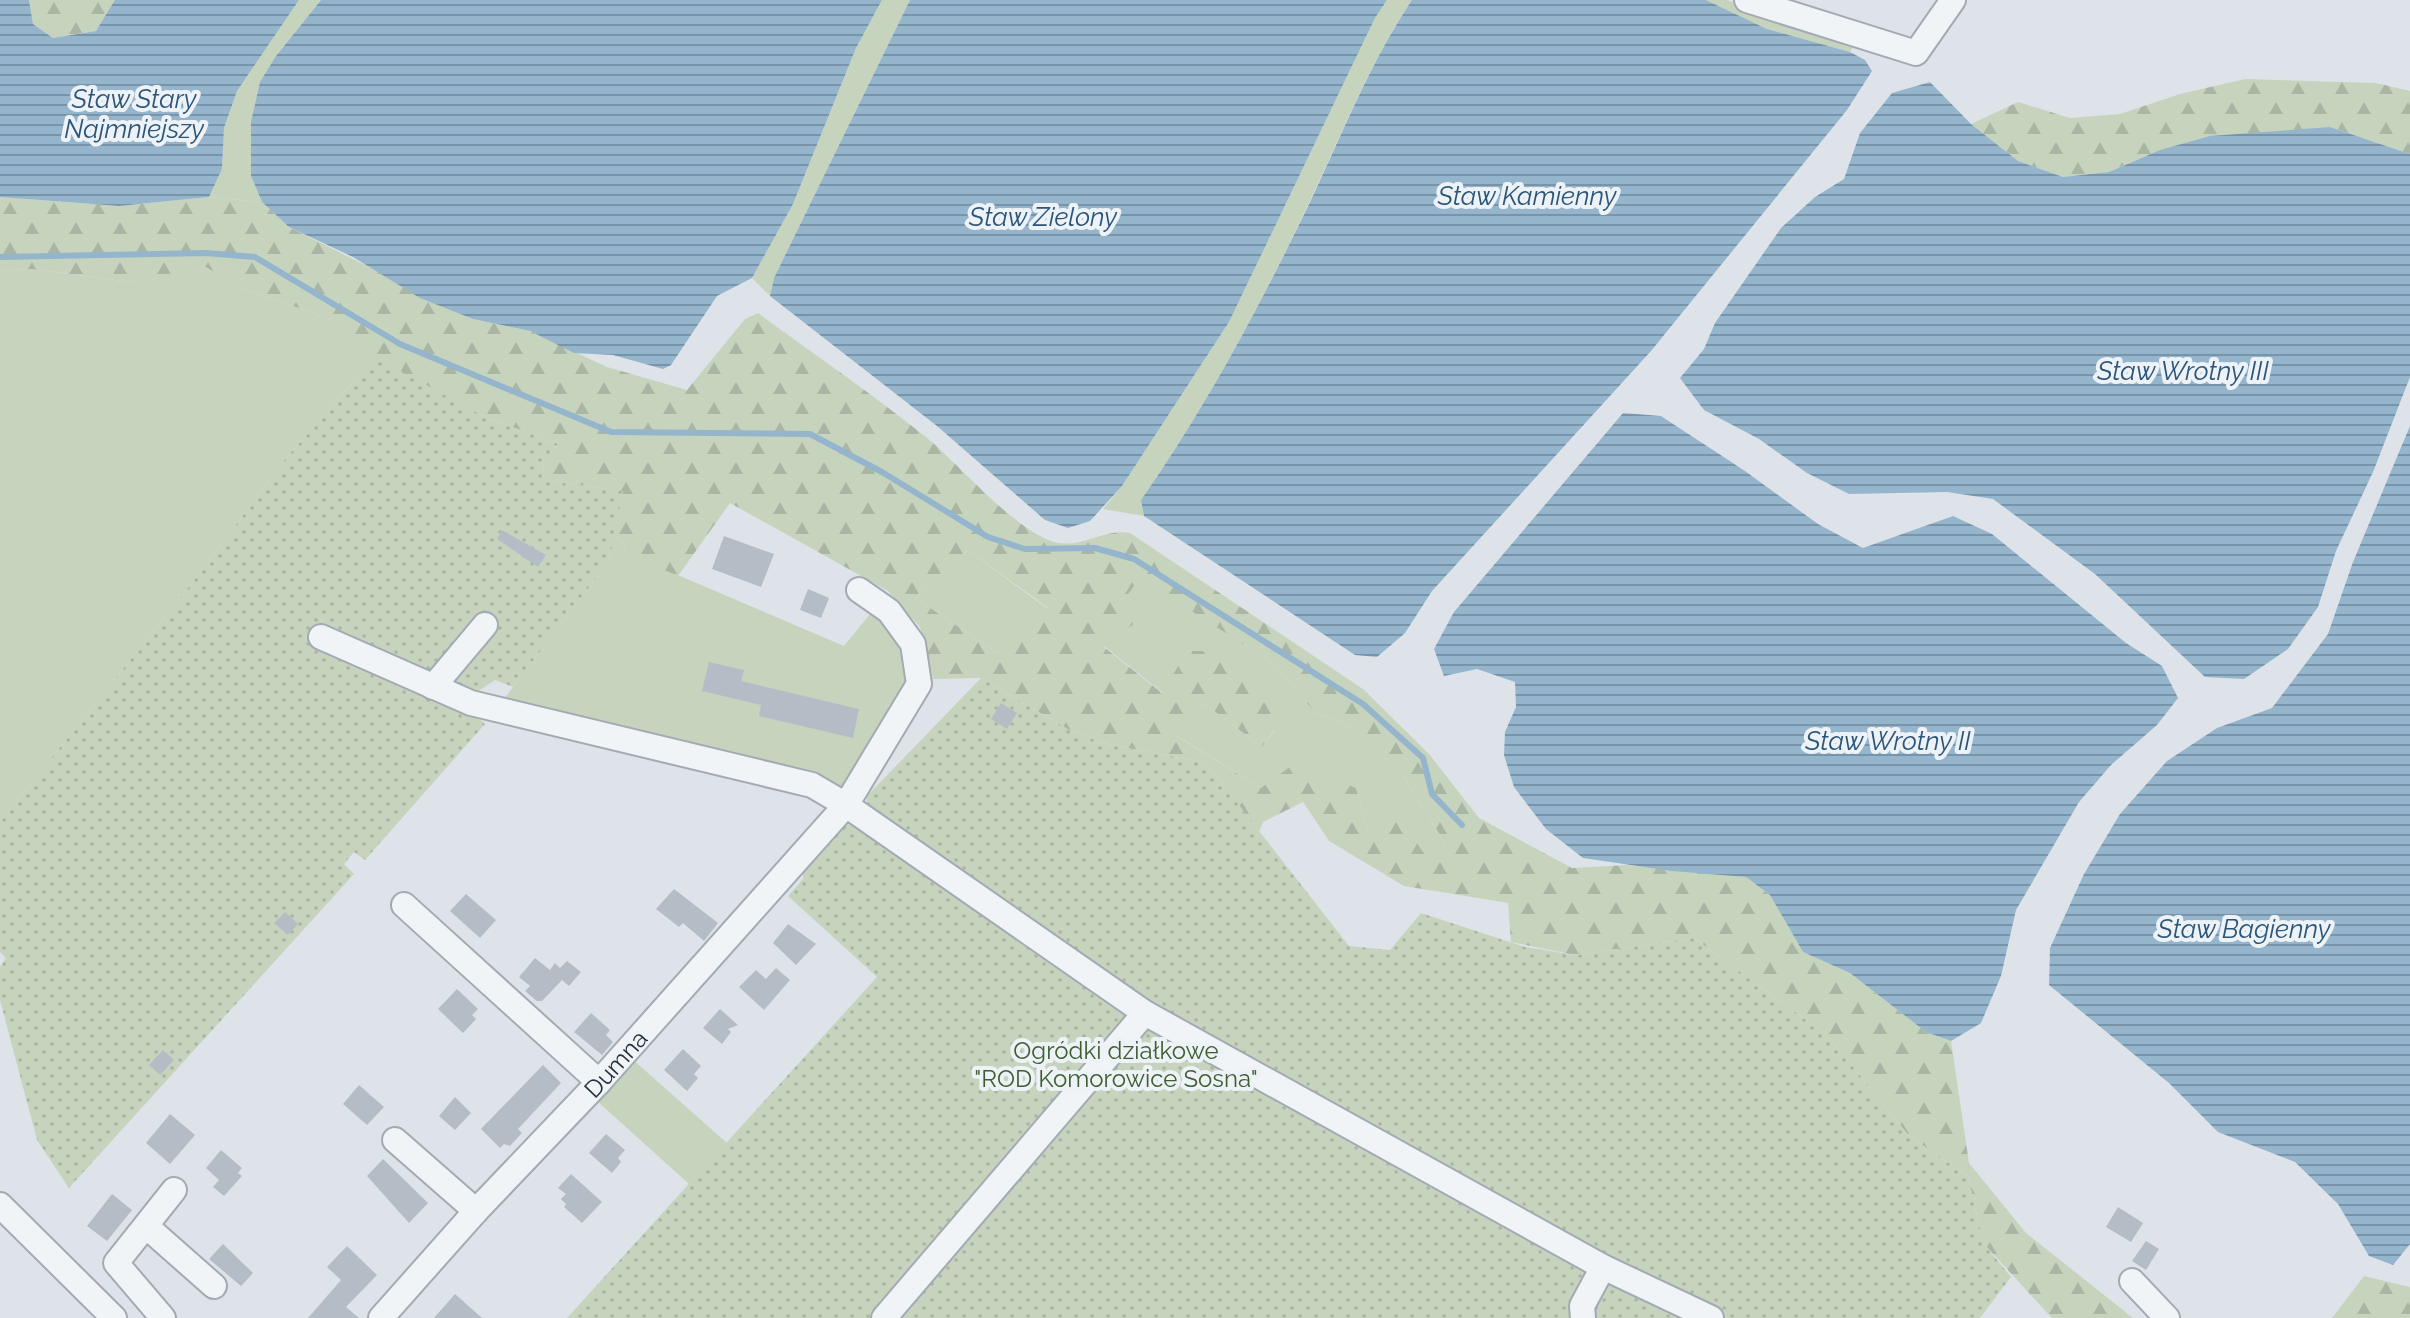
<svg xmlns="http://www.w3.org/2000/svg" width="2410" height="1318" viewBox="0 0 2410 1318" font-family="Raleway,sans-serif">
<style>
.green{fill:#c6d4be}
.forest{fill:url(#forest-firs);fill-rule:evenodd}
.garden{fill:url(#garden-dots)}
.water{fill:url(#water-rules)}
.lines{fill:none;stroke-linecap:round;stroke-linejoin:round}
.stream{stroke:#95b5cd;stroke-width:6}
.building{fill:#b4bdc6}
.minor-casing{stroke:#a3aab3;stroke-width:28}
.minor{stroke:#f1f4f7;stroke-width:24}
.labels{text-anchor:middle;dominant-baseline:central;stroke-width:8;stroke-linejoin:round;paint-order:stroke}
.park-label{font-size:24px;fill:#3e5e31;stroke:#edf2f6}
.street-label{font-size:24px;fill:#253241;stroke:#edf2f6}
.water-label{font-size:26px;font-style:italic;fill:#2c5579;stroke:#edf2f6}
</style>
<defs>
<pattern id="forest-firs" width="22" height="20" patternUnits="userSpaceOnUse" patternTransform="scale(2)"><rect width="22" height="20" fill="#c6d4be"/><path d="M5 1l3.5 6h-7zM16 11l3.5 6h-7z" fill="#aab6a4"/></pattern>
<pattern id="garden-dots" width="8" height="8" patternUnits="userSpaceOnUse" patternTransform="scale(2)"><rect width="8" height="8" fill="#c6d4be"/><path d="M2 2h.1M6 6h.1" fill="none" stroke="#aab6a4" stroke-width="1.8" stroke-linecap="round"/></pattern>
<pattern id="water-rules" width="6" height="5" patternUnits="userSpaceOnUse" patternTransform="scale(2)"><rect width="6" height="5" fill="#95b5cd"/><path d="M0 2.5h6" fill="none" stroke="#7994a8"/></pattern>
</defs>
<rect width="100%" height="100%" fill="#dee3e9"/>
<!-- green -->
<g class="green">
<path d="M 299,0 L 321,0 L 276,56 L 251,176 L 262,202 L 209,197 L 222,169 L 224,128 L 237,91 Z"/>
<path d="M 882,0 L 910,0 L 774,278 L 770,296 L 752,278 L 793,204 L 856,48 Z"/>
<path d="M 1387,0 L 1412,0 C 1367,67 1339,141 1304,213 C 1257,312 1204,410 1141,500 L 1144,516 L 1103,509 L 1122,486 L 1229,322 L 1375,18 Z"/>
<path d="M 1706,0 L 1727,0 L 1857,40 L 1850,52 L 1767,29 Z"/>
<path d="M 204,265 L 244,289 L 316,314 L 356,349 L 375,357 L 287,457 L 189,587 L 0,822 L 0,271 L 31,269 L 131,282 Z"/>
<path d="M 614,535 L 623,543 L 626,553 L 844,646 L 875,608 L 910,647 L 912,684 L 845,793 L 500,704 L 609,561 Z"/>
<path d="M 968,550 L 1048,609 L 998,653 L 915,598 Z"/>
<path d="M 1140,577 L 1277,666 L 1315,713 L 1355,728 L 1401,773 L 1445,843 L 1425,856 L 1368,832 L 1356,788 L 1261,788 L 1174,734 L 1205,704 L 1262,747 L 1275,730 L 1187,651 L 1163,693 L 1104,646 L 1138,621 L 1118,606 Z"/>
<path d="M 632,1059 L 727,1143 L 689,1184 L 596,1100 Z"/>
</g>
<!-- forest -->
<g class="forest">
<path d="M 29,0 L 115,0 L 116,2 L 96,31 L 53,38 L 33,24 Z"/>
<path d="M 2245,79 L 2376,83 L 2410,91 L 2410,154 L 2330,127 L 2160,150 L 2109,172 L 2063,177 L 2018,161 L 1971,124 L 2018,102 L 2070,118 L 2120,114 L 2180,94 Z"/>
<path d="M 0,197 L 119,206 L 209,197 L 262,202 L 289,227 L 473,319 L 530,331 L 607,367 L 687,390 L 745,319 L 758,313 C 814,354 872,394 926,437 C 959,464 1019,536 1059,543 C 1085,547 1105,528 1130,533 L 1363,689 L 1429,754 L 1479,818 L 1572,868 L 1627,865 L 1746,877 L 1770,895 L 1803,952 L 1850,973 L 1926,1032 L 1951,1041 L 1969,1163 L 2026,1233 L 2133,1318 L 2052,1318 L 1983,1243 L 1968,1176 L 1909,1136 L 1828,1036 L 1694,938 L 1575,955 L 1511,942 L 1508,903 L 1404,886 L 1329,841 L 1303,802 L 1263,822 L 1259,831 L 1206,763 L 1103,743 L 1069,730 L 981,678 L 933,679 L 920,627 L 888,591 L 730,503 L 678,576 L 626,553 L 623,543 L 614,535 L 622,491 L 549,481 L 543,476 L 544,462 L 558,444 L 485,417 L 356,349 L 316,314 L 244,289 L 204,266 L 131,282 L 31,269 L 0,271 ZM 968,550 L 1048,608 L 998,653 L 915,598 ZM 1140,578 L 1277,666 L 1315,713 L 1355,728 L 1401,773 L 1445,843 L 1425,855 L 1394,810 L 1368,832 L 1356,788 L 1295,763 L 1261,788 L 1175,735 L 1205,704 L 1262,747 L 1275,729 L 1262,680 L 1220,651 L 1187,651 L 1162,693 L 1104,647 L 1139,620 L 1119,606 Z"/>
<path d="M 2364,1276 L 2410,1287 L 2410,1318 L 2332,1318 Z"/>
</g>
<!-- garden -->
<g class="garden">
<path d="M 375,357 L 485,417 L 558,444 L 544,462 L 543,476 L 549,481 L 623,491 L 609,561 L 513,687 L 495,680 L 474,694 L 468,709 L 485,724 L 365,860 L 354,852 L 344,864 L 354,874 L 69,1188 L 37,1140 L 0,1000 L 0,967 L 6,958 L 0,952 L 0,822 L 189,587 L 287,457 Z"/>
<path d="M 981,678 L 1069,730 L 1103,743 L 1206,763 L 1349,946 L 1390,950 L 1421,913 L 1525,947 L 1575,955 L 1694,938 L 1828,1036 L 1909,1136 L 1968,1176 L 1983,1243 L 2011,1277 L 1980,1318 L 567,1318 L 877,977 L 788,896 L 803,879 L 803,865 L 841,824 L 862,826 L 871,817 L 866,797 Z"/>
</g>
<!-- water -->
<g class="water">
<path d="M 0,0 L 29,0 L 33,24 L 53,38 L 96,31 L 115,0 L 299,0 L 237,91 L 224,128 L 222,169 L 209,197 L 119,206 L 0,197 Z"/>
<path d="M 321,0 L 882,0 L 856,48 L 793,204 L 752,278 L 717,296 L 671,365 L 663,369 L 613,355 L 574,353 L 530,331 L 473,319 L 420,298 L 353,257 L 289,227 L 262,202 L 251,176 L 251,122 L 260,82 L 276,56 Z"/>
<path d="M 910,0 L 1387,0 L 1375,18 L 1229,322 L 1122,486 L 1090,521 L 1068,528 L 1045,520 L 937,426 L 770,296 L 774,278 Z"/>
<path d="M 1412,0 L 1706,0 L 1767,29 L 1850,52 L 1865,60 L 1872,71 L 1847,110 L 1651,351 L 1432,591 L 1405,633 L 1377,657 L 1355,655 L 1144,516 L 1141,500 C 1207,406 1261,304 1311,200 C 1343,132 1370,63 1412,0 Z"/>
<path d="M 1930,82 L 1971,124 L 2018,161 L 2063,177 L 2109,172 L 2160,150 L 2210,136 L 2330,127 L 2410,154 L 2410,377 L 2373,472 L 2336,551 L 2318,607 L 2288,649 L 2244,679 L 2205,677 L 2095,574 L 1993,499 L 1947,492 L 1849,494 L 1807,473 L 1759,439 L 1704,410 L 1680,378 L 1704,349 L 1715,323 L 1781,228 L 1815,197 L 1844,179 L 1860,133 L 1892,93 Z"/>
<path d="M 1623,413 L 1661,416 L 1745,471 L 1818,524 L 1863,548 L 1953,516 L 1992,534 L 2126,643 L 2162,666 L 2178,698 L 2157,725 L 2111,765 L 2079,802 L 2016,910 L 2001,976 L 1981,1023 L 1951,1041 L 1926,1032 L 1850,973 L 1803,952 L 1770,895 L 1746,877 L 1672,871 L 1583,858 L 1546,829 L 1514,787 L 1504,755 L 1505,732 L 1516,707 L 1515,682 L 1477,669 L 1444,676 L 1434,649 L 1454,612 Z"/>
<path d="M 2410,426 L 2410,1244 L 2393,1265 L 2369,1256 L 2338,1204 L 2295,1162 L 2218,1132 L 2169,1083 L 2049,985 L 2050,948 L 2084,874 L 2120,814 L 2167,761 L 2217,728 L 2272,708 L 2328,634 L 2353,562 Z"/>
</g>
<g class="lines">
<!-- stream -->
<path class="stream" d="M 0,257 L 206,253 L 255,257 L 400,344 L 611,432 L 810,434 L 882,472 L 988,537 L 1025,549 L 1095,548 L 1134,559 L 1363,704 L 1423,758 L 1432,794 L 1462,825"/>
</g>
<!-- building -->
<g class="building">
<path d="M 502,530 L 546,555 L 538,567 L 497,539 Z"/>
<path d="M 724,536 L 774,554 L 761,587 L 712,569 Z"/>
<path d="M 808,589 L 829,598 L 821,618 L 800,610 Z"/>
<path d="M 709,662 L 744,670 L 741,681 L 859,709 L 853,738 L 759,716 L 761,705 L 702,691 Z"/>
<path d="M 1001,703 L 1017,713 L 1007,729 L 991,719 Z"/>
<path d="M 674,889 L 718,923 L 704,941 L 683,923 L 679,927 L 656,909 Z"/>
<path d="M 466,894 L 496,920 L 480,938 L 450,911 Z"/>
<path d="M 285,912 L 298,924 L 288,935 L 274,923 Z"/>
<path d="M 788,924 L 816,944 L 796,965 L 773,943 Z"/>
<path d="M 535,958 L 550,970 L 555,963 L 560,968 L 567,961 L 581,972 L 569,986 L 562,980 L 542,1001 L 537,1001 L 525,991 L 530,986 L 519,977 Z"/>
<path d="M 776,968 L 790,980 L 764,1010 L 739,987 L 756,970 L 766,979 Z"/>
<path d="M 457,989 L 478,1009 L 472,1015 L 476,1019 L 463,1033 L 438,1009 Z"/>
<path d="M 720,1009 L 738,1025 L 728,1029 L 731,1032 L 722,1044 L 703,1028 Z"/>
<path d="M 591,1013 L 610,1030 L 606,1035 L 613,1042 L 602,1055 L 574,1032 Z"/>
<path d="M 683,1049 L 701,1066 L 694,1074 L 698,1078 L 687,1091 L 664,1070 Z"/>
<path d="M 163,1050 L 174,1060 L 160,1075 L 149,1065 Z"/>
<path d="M 543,1065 L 561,1083 L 518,1129 L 522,1133 L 510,1146 L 504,1144 L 500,1148 L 481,1129 Z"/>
<path d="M 359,1085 L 384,1107 L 367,1125 L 343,1104 Z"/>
<path d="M 455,1097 L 471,1113 L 455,1130 L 439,1116 Z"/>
<path d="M 170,1114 L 195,1135 L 170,1164 L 146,1143 Z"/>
<path d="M 606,1134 L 625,1150 L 618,1158 L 621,1162 L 612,1173 L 589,1153 Z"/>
<path d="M 221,1150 L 242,1168 L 238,1173 L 242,1176 L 224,1196 L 213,1187 L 219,1180 L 206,1168 Z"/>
<path d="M 383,1159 L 428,1203 L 409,1223 L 367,1176 Z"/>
<path d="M 571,1174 L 602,1202 L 582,1223 L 564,1207 L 566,1204 L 561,1199 L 566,1194 L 558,1188 Z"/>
<path d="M 112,1194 L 132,1210 L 107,1241 L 87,1226 Z"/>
<path d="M 2118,1207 L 2143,1223 L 2131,1242 L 2106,1227 Z"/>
<path d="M 2146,1241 L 2159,1249 L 2146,1270 L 2132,1261 Z"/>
<path d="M 223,1244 L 253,1273 L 241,1286 L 209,1259 Z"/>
<path d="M 347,1246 L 377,1275 L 346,1307 L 359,1318 L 308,1318 L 341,1280 L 327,1267 Z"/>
<path d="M 455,1294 L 482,1318 L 434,1318 Z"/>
</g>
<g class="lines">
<!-- minor casing -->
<g class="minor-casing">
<g id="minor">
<path d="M 1747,0 L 1916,53 L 1953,0"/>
<path d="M 321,637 L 471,703 L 812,785 L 846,805 L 1145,1013 L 1603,1267 L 1711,1318"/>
<path d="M 433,687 L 485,625"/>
<path d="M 404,905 L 599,1082"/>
<path d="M 395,1140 L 476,1211"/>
<path d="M 0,1205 L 114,1318"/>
<path d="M 146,1226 L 214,1286"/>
<path d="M 2132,1281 L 2167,1318"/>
<path d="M 163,1318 L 116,1263 L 174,1190"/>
<path id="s1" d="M 381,1318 L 476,1211 L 599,1082 L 846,805 L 919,684 L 913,644 L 889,611 L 859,590"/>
<path d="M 884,1318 L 1145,1013"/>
<path d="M 1583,1318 L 1582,1306 L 1603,1267"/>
</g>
</g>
<!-- minor -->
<use href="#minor" class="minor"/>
</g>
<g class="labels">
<!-- park labels -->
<g class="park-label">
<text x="1116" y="1050">Ogródki działkowe<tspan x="1116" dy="28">"ROD Komorowice Sosna"</tspan></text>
</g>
<!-- street labels -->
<g class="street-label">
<text stroke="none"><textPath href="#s1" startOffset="346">Dumna</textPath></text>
</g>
<!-- water labels -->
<g class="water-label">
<text x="134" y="99">Staw Stary<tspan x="134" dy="30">Najmniejszy</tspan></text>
<text x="1527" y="196">Staw Kamienny</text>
<text x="1043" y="217">Staw Zielony</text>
<text x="2183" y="371">Staw Wrotny III</text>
<text x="1888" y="741">Staw Wrotny II</text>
<text x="2244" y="929">Staw Bagienny</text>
</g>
</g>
</svg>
